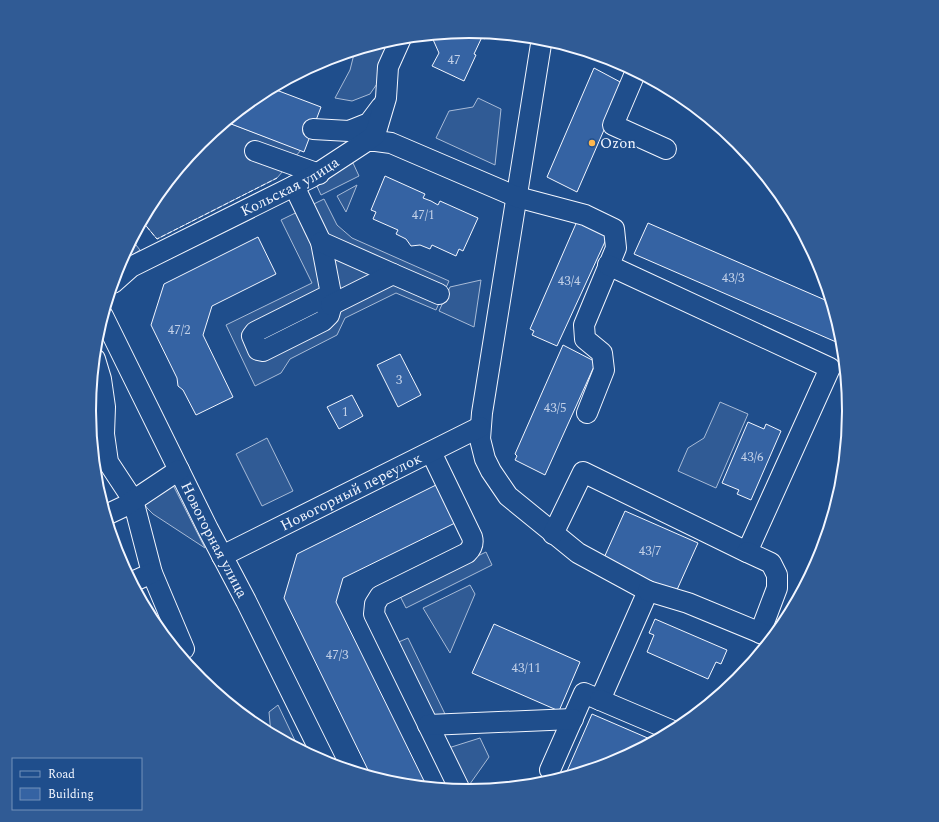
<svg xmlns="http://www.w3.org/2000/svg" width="939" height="822" viewBox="0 0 939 822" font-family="Spectral,serif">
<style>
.built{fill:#305b95;stroke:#a8bbd7}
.building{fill:#3563a3;stroke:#f2f6ff}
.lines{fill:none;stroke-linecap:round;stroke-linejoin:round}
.minor-casing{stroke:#f2f6ff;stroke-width:22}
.minor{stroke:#1f4e8c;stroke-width:20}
.fence{stroke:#f2f6ff;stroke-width:1;stroke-dasharray:5 2;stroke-linecap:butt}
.poi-dot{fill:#ffb74d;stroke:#1f4e8c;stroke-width:1.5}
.labels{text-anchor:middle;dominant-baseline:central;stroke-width:3;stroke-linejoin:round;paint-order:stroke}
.number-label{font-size:13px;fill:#c3d1e8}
.poi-label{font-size:15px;fill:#f2f6ff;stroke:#1f4e8c;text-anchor:start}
.street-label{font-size:15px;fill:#f2f6ff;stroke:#1f4e8c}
.rim{fill:none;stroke:#f2f6ff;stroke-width:2}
</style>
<rect width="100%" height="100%" fill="#1f4e8c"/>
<!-- built -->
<g class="built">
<path d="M 389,40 L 382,59 L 381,78 L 370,94 L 352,101 L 335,98 L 350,70 L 355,50 Z"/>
<path d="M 478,98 L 501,109 L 495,165 L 436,138 L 449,111 L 473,107 Z"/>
<path d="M 226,122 L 301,150 L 277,178 L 157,239 L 142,221 L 154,200 L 201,142 Z"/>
<path d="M 353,163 L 359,176 L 321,195 L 315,182 Z"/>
<path d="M 357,185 L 346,212 L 337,196 Z"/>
<path d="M 324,199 L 337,225 L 352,238 L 449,281 L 436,310 L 396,293 L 345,318 L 337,335 L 290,359 L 281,373 L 255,386 L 226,325 L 312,283 L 281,220 Z"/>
<path d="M 132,240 L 140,250 L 128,258 L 122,258 Z"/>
<path d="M 481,280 L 474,327 L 439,311 L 450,287 Z"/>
<path d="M 720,402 L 748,414 L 716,488 L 678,471 L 688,448 L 704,438 Z"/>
<path d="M 102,405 L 100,465 L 93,447 L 90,410 Z"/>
<path d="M 267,438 L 293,491 L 262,506 L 236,454 Z"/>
<path d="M 173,485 L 205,548 L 153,514 L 147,508 L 142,500 Z"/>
<path d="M 486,552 L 492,565 L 406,608 L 399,594 Z"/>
<path d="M 470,585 L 475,594 L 450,653 L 423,608 Z"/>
<path d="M 408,638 L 445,714 L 431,721 L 394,644 Z"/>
<path d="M 278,705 L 299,749 L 271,734 L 269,712 Z"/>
<path d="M 480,738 L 489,757 L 465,791 L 442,750 Z"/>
</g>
<!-- building -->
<g class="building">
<path d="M 470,31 L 488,33 L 485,39 L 482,37 L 474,54 L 476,55 L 464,81 L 432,66 L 439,53 L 431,35 Z"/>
<path d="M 594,68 L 624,84 L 577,192 L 547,177 Z"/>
<path d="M 271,88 L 321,107 L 304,152 L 226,122 L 259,95 Z"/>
<path d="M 385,176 L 425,194 L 423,198 L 431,201 L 438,205 L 440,201 L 478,218 L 463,251 L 459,249 L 456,256 L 432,245 L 430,249 L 420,245 L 411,246 L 406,239 L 396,234 L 398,230 L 373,219 L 376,212 L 371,210 Z"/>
<path d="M 578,219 L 609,233 L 557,346 L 532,335 L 534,331 L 530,329 Z"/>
<path d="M 648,223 L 832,303 L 842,337 L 843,345 L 634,254 Z"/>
<path d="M 258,237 L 276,274 L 212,306 L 203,335 L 233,397 L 196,415 L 183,390 L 178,386 L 177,378 L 151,325 L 164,284 Z"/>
<path d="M 563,345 L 596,362 L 545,475 L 515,460 L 517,456 L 515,454 Z"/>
<path d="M 400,354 L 421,395 L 398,407 L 377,365 Z"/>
<path d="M 352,395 L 363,416 L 339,429 L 327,407 Z"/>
<path d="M 748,422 L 764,429 L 766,424 L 781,431 L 751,500 L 737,494 L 739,490 L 722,483 Z"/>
<path d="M 436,485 L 455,523 L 343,578 L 336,602 L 427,787 L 395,784 L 371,776 L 284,598 L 297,554 Z"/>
<path d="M 625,511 L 698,543 L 676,592 L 603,560 Z"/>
<path d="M 825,527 L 829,529 L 824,545 L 820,544 Z"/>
<path d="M 655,619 L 727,650 L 721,664 L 716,662 L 708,679 L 647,652 L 654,635 L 649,633 Z"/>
<path d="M 494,624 L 580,662 L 559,711 L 472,673 Z"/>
<path d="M 592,714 L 650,739 L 648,745 L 615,762 L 564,778 Z"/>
</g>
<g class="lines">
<!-- minor casing -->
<g class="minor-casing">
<g id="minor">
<path d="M 542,38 L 482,413 L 480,439 L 485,459 L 491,471 L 508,496 L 578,553 L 648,591 L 600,700 L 584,693 L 550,770"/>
<path d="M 636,71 L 613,125 L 666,149"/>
<path d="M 313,129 L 349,131 L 369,123 L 381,107"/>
<path d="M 367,141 L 376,141 L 391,143 L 517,197 L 585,215 L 614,229 L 616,248 L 584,325 L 585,339 L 602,353 L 604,370 L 587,413"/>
<path d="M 255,151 L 319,174"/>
<path d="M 294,186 L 321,242 L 331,294 L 331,308 L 329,315 L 323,321 L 263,351 L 258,350 L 252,336 L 255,332 L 331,294"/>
<path d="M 321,242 L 393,274"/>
<path id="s1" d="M 113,283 L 131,267 L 312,177 L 367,141 L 375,135 L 386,98 L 388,67 L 401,38"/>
<path d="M 331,305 L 393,274 L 439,294"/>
<path id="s2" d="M 103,316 L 208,529 L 246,601 L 326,763"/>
<path d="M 95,359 L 101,379 L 105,407 L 104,434 L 108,462 L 133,500 L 152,573 L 184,649 L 178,652"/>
<path d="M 431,452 L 472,537 C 474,544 472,548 467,553 L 380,596 L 375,604 L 374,614 L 460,790"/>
<path d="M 106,515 L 125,506 L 179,470"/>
<path d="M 553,534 L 583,472 L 747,552 L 830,368 L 608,265"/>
<path d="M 747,552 L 771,563 L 777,575 L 777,588 L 760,633"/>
<path id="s3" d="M 222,556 L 480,427"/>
<path d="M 132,582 L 152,573"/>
<path d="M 648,591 L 688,603 L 773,638"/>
<path d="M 600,700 L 673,731"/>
<path d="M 428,725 L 573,719"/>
</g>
</g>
<!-- minor -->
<use href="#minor" class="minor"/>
<!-- fence -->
<path class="fence" d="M 142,221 L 157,239 L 277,178"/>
</g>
<!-- markers -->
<circle class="poi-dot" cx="592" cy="143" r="4"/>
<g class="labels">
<!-- number labels -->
<g class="number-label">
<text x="454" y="60">47</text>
<text x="423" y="215">47/1</text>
<text x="733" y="278">43/3</text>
<text x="569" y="281">43/4</text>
<text x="179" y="330">47/2</text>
<text x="399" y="380">3</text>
<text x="555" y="408">43/5</text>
<text x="345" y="412">1</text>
<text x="752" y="457">43/6</text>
<text x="650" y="551">43/7</text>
<text x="337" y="655">47/3</text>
<text x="526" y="668">43/11</text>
</g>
<!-- poi labels -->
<g class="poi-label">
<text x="600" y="143">Ozon</text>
</g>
<!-- street labels -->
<g class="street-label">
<text stroke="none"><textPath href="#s1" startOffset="202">Кольская улица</textPath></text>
<text stroke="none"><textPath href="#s3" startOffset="144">Новогорный переулок</textPath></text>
<text stroke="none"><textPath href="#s2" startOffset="250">Новогорная улица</textPath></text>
</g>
</g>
<!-- crop -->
<path d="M0 0H939V822H0ZM96 411a373 373 0 1 1 746 0a373 373 0 1 1-746 0Z" fill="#305b95" fill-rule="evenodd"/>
<path class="rim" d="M96 411a373 373 0 1 1 746 0a373 373 0 1 1-746 0Z"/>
<!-- legend -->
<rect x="12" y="758" width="130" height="52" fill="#1f4e8c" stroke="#7391ba"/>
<rect x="20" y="771" width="20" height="6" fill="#1f4e8c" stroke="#7391ba"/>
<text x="48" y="778" font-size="12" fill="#f2f6ff">Road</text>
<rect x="20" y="788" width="20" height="12" fill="#3563a3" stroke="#7391ba"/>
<text x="48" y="798" font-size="12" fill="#f2f6ff">Building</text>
</svg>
